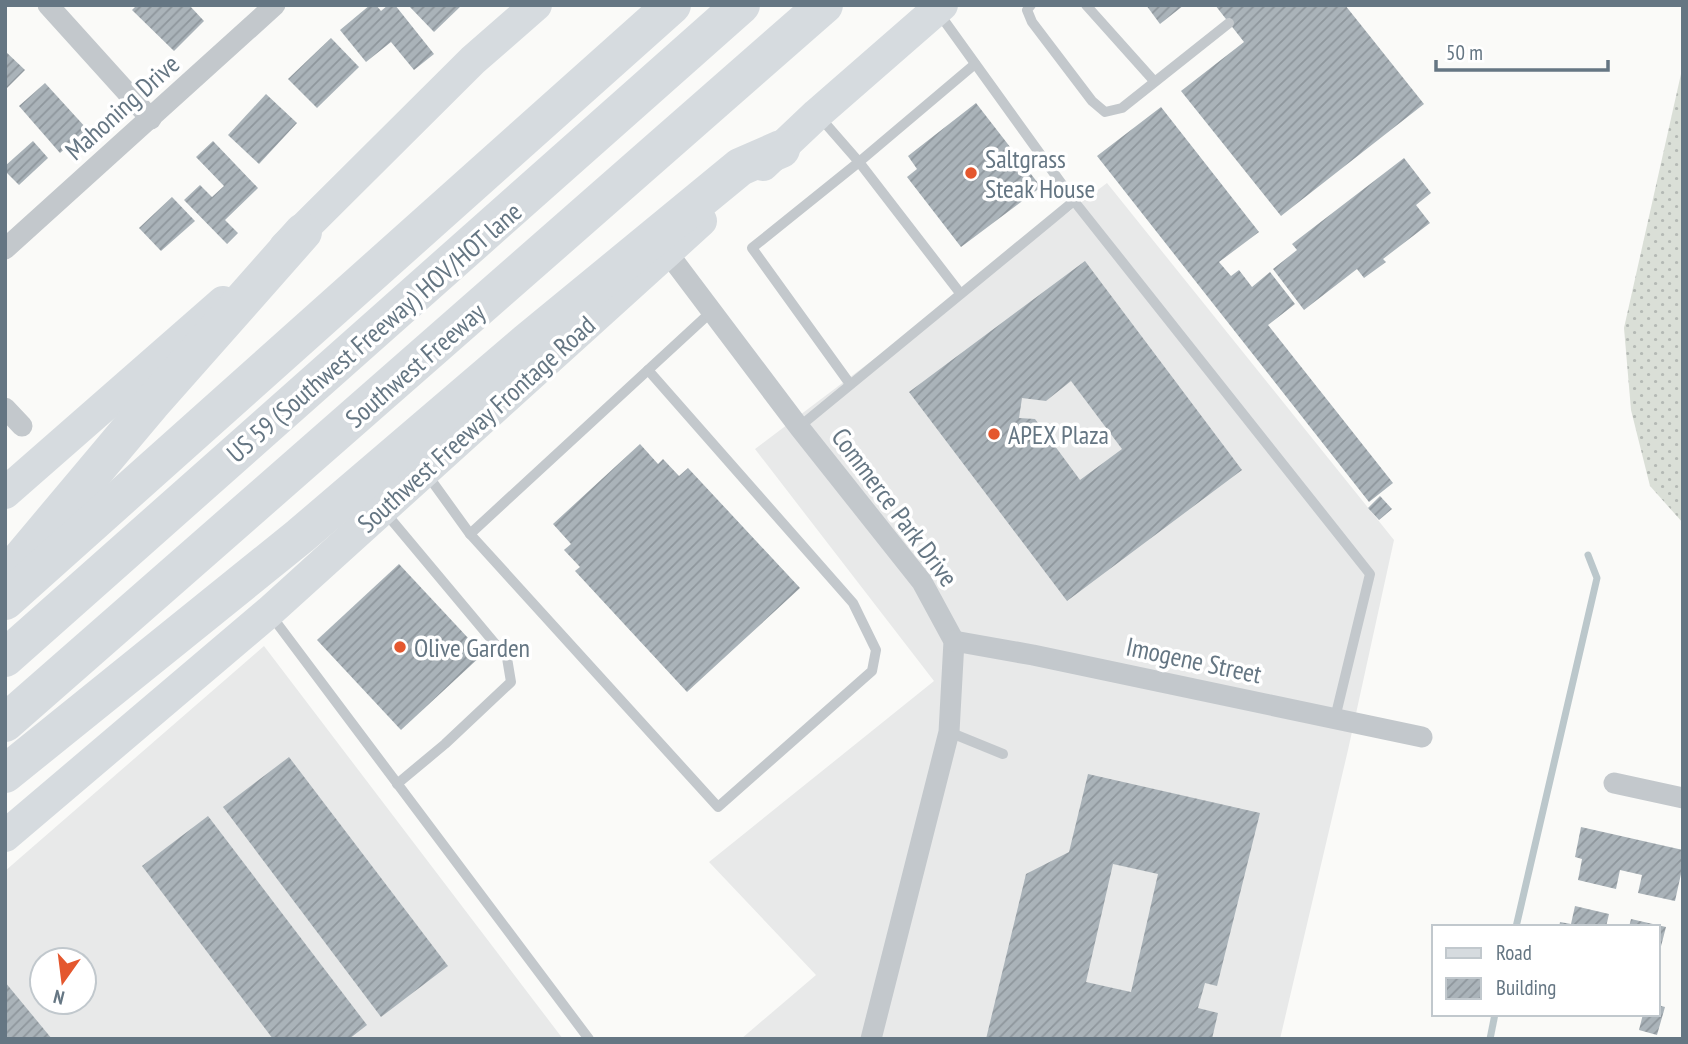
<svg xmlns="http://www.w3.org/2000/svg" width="1688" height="1044" viewBox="0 0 1688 1044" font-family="'PT Sans Narrow',sans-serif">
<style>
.built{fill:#e8e9e9;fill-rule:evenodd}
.grass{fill:url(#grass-dots)}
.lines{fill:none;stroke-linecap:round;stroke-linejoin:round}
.stream{stroke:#bbc7cb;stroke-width:7}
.building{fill:url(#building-hatch);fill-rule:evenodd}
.service{stroke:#c3c8cc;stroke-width:10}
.minor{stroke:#c3c8cc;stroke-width:21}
.secondary{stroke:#d6dbdf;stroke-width:32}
.motorway{stroke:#d6dbdf;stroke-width:38}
.poi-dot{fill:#e4572e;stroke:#fff;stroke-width:2.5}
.labels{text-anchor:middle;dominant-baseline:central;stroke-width:7;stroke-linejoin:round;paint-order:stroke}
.street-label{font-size:26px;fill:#657683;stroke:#fff}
.poi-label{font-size:26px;fill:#657683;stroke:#fff;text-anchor:start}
</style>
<defs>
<pattern id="grass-dots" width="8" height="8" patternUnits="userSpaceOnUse" patternTransform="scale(1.75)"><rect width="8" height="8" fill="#dadfd7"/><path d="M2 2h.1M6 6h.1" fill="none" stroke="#b4b9b4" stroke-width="1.8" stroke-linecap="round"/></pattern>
<pattern id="building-hatch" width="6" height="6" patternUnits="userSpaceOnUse" patternTransform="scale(1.75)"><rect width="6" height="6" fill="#aab3b9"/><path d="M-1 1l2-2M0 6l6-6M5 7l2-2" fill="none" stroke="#8e969c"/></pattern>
</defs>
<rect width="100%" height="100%" fill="#fafaf8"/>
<!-- built -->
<g class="built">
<path d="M 1107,183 L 1394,540 L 1348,750 L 1280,1039 L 741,1039 L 816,975 L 709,862 L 934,681 L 755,449 Z"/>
<path d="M 264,646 L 563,1039 L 5,1039 L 5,871 ZM 42,960 L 84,960 L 84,1002 L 42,1002 Z"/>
</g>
<!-- grass -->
<path class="grass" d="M 1683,65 L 1683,523 L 1650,486 L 1631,410 L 1624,328 Z"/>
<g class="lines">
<!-- stream -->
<g class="stream">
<path d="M 1516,927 L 1597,578 L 1588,555"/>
<path d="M 1490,1039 L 1495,1014"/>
</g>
</g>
<!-- building -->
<g class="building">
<path d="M 137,5 L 189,5 L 204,21 L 174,51 L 132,10 Z"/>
<path d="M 370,5 L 376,5 L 381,11 L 388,5 L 395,5 L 434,54 L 414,70 L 391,42 L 366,62 L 340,30 Z"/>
<path d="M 408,5 L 462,5 L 434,32 Z"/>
<path d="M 1146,5 L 1184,5 L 1160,24 Z"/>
<path d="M 1215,5 L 1345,5 L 1424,104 L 1281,216 L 1181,91 L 1244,42 Z"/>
<path d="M 331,38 L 359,67 L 317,108 L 288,79 Z"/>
<path d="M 5,51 L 25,70 L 5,90 Z"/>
<path d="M 45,83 L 87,129 L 60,153 L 19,106 Z"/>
<path d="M 266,94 L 297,123 L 259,164 L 228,135 Z"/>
<path d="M 976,103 L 1041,187 L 961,247 L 907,177 L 917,169 L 908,156 Z"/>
<path d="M 1161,107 L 1259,232 L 1219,262 L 1231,276 L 1239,270 L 1252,287 L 1270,272 L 1295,304 L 1268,325 L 1393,483 L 1369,502 L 1097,156 Z"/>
<path d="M 33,141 L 48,158 L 19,185 L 5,171 L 5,166 Z"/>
<path d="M 213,141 L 258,188 L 225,220 L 238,233 L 227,244 L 184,200 L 200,185 L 212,197 L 224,186 L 196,157 Z"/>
<path d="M 1404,158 L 1431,193 L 1416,205 L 1430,223 L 1383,259 L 1386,262 L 1364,278 L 1357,269 L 1304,310 L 1273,269 L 1297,250 L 1292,244 Z"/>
<path d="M 172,197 L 195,221 L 161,251 L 139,228 Z"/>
<path d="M 1085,261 L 1242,470 L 1067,601 L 909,392 ZM 1071,381 L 1122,449 L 1080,480 L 1035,419 L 1019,418 L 1022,398 L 1046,401 Z"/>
<path d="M 640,444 L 658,464 L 663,459 L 679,476 L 688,468 L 800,588 L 687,692 L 575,571 L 580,567 L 564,550 L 571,544 L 553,524 Z"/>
<path d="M 1380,496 L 1392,509 L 1379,520 L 1368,508 Z"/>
<path d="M 399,564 L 483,654 L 401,730 L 317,640 Z"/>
<path d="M 289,757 L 448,966 L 381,1017 L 223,807 Z"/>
<path d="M 1088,774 L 1260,813 L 1217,986 L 1205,983 L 1198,1008 L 1218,1013 L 1212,1039 L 986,1039 L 1026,874 L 1069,852 ZM 1113,864 L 1158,874 L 1131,992 L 1086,982 Z"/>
<path d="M 208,816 L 367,1025 L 349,1039 L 273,1039 L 142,866 Z"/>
<path d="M 1581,827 L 1683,850 L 1683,865 L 1675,901 L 1638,893 L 1642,875 L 1620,870 L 1616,889 L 1578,880 L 1582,859 L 1575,857 Z"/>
<path d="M 1575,906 L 1609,914 L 1606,927 L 1559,927 L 1560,922 L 1571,924 Z"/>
<path d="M 1631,919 L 1666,927 L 1659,954 L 1658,927 L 1629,927 Z"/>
<path d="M 5,982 L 52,1039 L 5,1039 Z"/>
<path d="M 1658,1005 L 1665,1007 L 1657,1035 L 1639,1030 L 1643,1014 L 1658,1014 Z"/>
</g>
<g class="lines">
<!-- service -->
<g class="service">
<path d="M 1031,5 L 1027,10 L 1032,22 L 1092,101 L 1105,112 L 1122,108 L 1229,23"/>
<path d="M 1086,5 L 1154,81"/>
<path d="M 938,12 L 1074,201 L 1370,574 L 1335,718"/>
<path d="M 818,115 L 859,162 L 960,293"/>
<path d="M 850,384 L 752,248 L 859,162 L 975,64"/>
<path d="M 799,427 L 1074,201"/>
<path d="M 426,473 L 470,534 L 718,807 L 872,671 L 876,650 L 853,603 L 648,370"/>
<path d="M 384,511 L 507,658 L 511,682 L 445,744 L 397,784"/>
<path d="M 470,534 L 711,312"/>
<path d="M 270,614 L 589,1039"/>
<path d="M 949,732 L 1003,754"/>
</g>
<!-- minor -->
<g class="minor">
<path d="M 48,5 L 151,119"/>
<path d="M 5,249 L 275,5"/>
<path d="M 667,252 L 799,427 L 922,582 L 954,641 L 949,732 L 871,1039"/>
<path d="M 5,408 L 22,426"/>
<path d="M 954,641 L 1033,655 L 1422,737"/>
<path d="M 1614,783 L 1683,798"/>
</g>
<!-- secondary -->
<g class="secondary">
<path d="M 763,165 L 817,114 L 942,5"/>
<path d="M 285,247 L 473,60 L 536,5"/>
<path d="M 5,493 L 223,302"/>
<path d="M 5,836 L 269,612 L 701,221"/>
</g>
<!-- motorway -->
<g class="motorway">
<path d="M 14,567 L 151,404 L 303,232"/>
<path d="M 5,601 L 672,5"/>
<path d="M 5,658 L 741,5"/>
<path d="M 5,723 L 824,5"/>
<path d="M 5,774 L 300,536 L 527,342 L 740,167 L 781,149"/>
</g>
</g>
<!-- markers -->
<g class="poi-dot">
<circle cx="971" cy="173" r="7"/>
<circle cx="994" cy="434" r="7"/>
<circle cx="400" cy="647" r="7"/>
</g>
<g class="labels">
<!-- street labels -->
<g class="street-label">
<text transform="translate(122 107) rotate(-42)">Mahoning Drive</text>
<text transform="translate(374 332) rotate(-41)">US 59 (Southwest Freeway) HOV/HOT lane</text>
<text transform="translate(415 365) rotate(-41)">Southwest Freeway</text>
<text transform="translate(476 424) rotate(-42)">Southwest Freeway Frontage Road</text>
<text transform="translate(895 507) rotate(53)">Commerce Park Drive</text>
<text transform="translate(1194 660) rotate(12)">Imogene Street</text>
</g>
<!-- poi labels -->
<g class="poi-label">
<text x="985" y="158">Saltgrass<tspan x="985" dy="30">Steak House</tspan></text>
<text x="1008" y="434">APEX Plaza</text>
<text x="414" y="647">Olive Garden</text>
</g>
</g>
<!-- border -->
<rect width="1688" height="1044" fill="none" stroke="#657683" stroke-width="14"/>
<!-- legend -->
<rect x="1432" y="925" width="228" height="91" fill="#ffffff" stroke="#c1c8cd" stroke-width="2"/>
<rect x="1446" y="948" width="35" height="10" fill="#d6dbdf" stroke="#c1c8cd" stroke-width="2"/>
<text x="1496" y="960" font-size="21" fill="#657683">Road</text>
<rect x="1446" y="978" width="35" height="21" fill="url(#building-hatch)" stroke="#c1c8cd" stroke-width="2"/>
<text x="1496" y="995" font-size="21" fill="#657683">Building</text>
<!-- north arrow -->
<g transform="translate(63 981) rotate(194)"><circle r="33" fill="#ffffff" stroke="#c1c8cd" stroke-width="2"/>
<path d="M0-5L12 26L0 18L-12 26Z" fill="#e4572e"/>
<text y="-10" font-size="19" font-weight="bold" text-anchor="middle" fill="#657683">N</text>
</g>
<!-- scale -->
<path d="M1436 60v10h172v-10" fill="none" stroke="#657683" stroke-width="3.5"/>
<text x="1446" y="60" font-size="21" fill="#657683" stroke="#ffffff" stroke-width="5" paint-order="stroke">50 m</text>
</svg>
